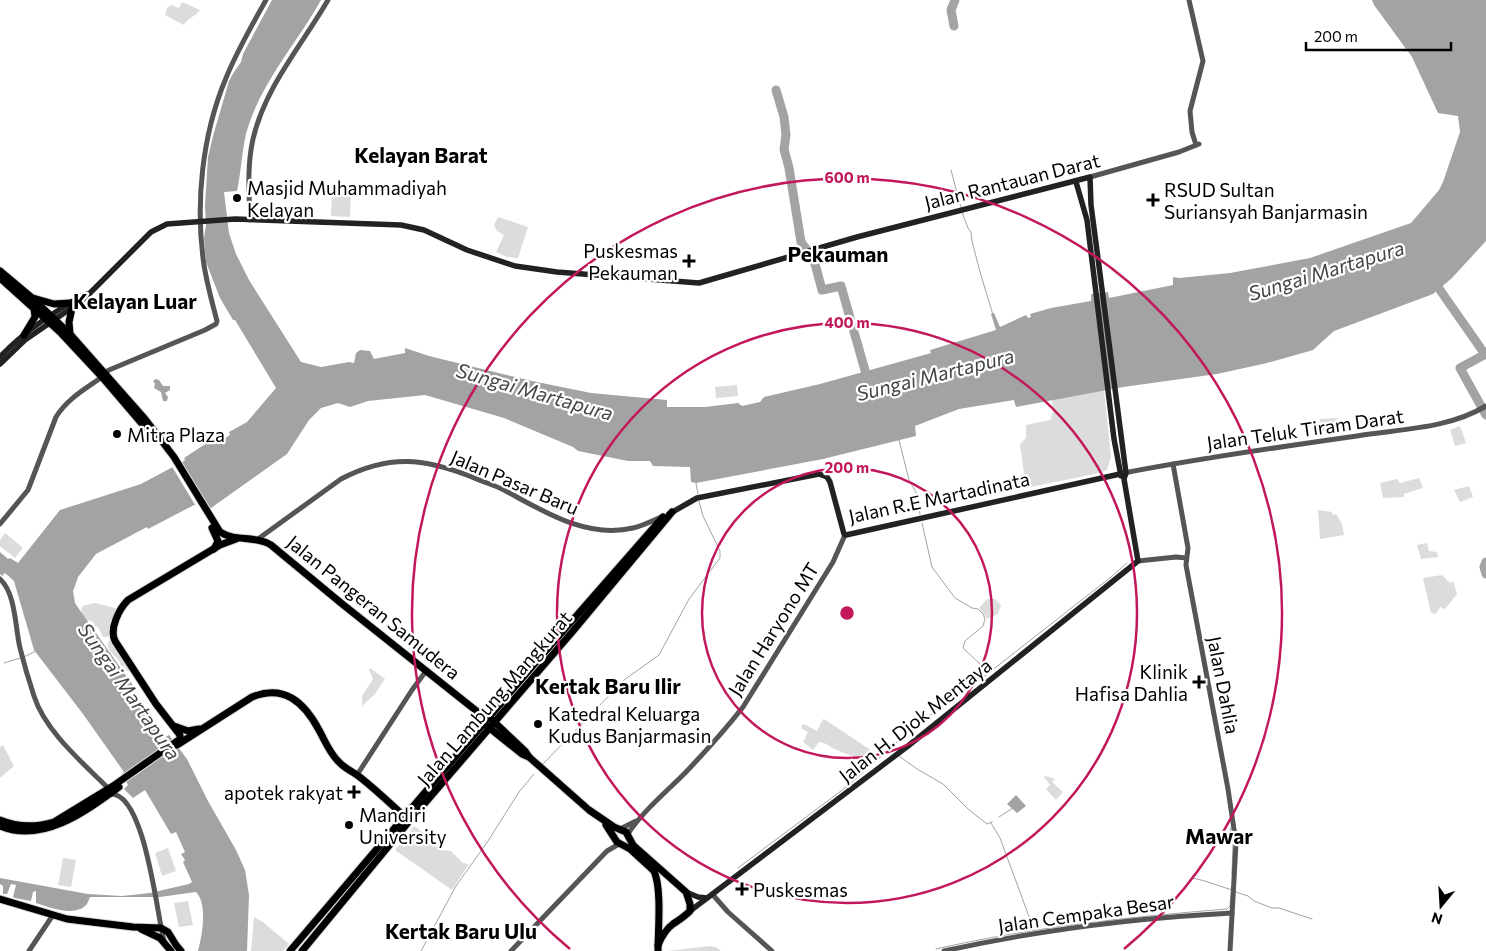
<svg xmlns="http://www.w3.org/2000/svg" width="1486" height="951" viewBox="0 0 1486 951" font-family="Commissioner,sans-serif">
<style>
.green{fill:#dcdcdc}
.water{fill:#a3a3a3}
.pier{fill:#fff}
.lines{fill:none;stroke-linecap:round;stroke-linejoin:round}
.stream{stroke:#a3a3a3;stroke-width:1}
.river{stroke:#a3a3a3;stroke-width:9}
.primary-casing{stroke:#dbdbdb;stroke-width:9}
.trunk-casing{stroke:#dbdbdb;stroke-width:9}
.tertiary{stroke:#555;stroke-width:5}
.secondary{stroke:#222;stroke-width:5.5}
.primary{stroke:#000;stroke-width:7}
.trunk{stroke:#000;stroke-width:7}
.ring{fill:none;stroke:#c2185b;stroke-width:2.5}
.poi-dot{fill:#000;stroke:#fff;stroke-width:2}
.labels{text-anchor:middle;dominant-baseline:central;stroke-width:4.5;stroke-linejoin:round;paint-order:stroke}
.street-label{font-size:19px;fill:#000;stroke:#fff}
.poi-label{font-size:19px;fill:#000;stroke:#fff;text-anchor:start}
.water-label{font-size:20px;font-style:italic;fill:#444;stroke:#fff}
.quarter-label{font-size:21px;font-weight:bold;fill:#000;stroke:#fff}
.centre{fill:#c2185b;stroke:#fff;stroke-width:2.5}
.ring-label{font-size:15px;text-anchor:middle;font-weight:bold;fill:#c2185b;stroke:#fff;stroke-width:4.5;stroke-linejoin:round;paint-order:stroke}
</style>
<rect width="100%" height="100%" fill="#fff"/>
<!-- green -->
<g class="green">
<path d="M 182,2 L 200,10 C 195,17 187,18 184,25 L 165,15 L 167,8 L 171,5 L 179,8 Z"/>
<path d="M 332,193 L 351,193 L 350,217 L 331,216 Z"/>
<path d="M 498,217 L 528,227 L 518,258 L 507,257 L 496,252 L 504,235 L 497,231 L 494,225 Z"/>
<path d="M 737,385 L 738,396 L 716,398 L 715,387 Z"/>
<path d="M 1104,390 L 1111,457 L 1107,470 L 1099,473 L 1026,488 L 1020,444 L 1026,438 L 1026,425 L 1050,420 L 1053,412 L 1052,400 L 1078,392 Z"/>
<path d="M 1337,418 L 1338,430 L 1321,431 L 1320,419 Z"/>
<path d="M 1460,426 L 1466,443 L 1455,446 L 1450,430 Z"/>
<path d="M 1419,478 L 1423,488 L 1404,494 L 1404,497 L 1383,498 L 1380,483 L 1397,479 L 1400,483 Z"/>
<path d="M 1469,486 L 1473,497 L 1460,502 L 1454,490 Z"/>
<path d="M 1318,510 L 1332,512 L 1332,514 L 1337,515 L 1342,524 L 1344,535 L 1320,539 Z"/>
<path d="M 5,533 L 23,548 L 15,558 L 0,546 L 0,540 Z"/>
<path d="M 1427,543 L 1429,551 L 1437,552 L 1438,557 L 1421,559 L 1417,545 Z"/>
<path d="M 1442,575 L 1450,583 L 1453,581 L 1457,594 L 1445,609 L 1440,607 L 1436,614 L 1431,613 L 1423,578 Z"/>
<path d="M 987,599 L 995,599 L 1001,605 L 998,614 L 987,619 L 979,608 Z"/>
<path d="M 95,603 L 119,609 L 110,635 L 107,637 L 103,637 L 98,627 L 95,626 L 92,621 L 85,620 L 81,614 L 82,606 Z"/>
<path d="M 110,639 L 115,639 L 131,670 L 129,671 L 127,671 L 123,666 L 121,666 C 119,655 102,651 110,639 Z"/>
<path d="M 370,668 L 385,679 L 375,694 L 362,706 L 362,696 L 373,679 L 369,670 Z"/>
<path d="M 823,719 L 827,721 L 875,753 L 866,763 C 857,756 847,755 837,750 C 830,748 826,742 819,742 L 813,750 L 803,742 L 808,732 L 801,728 L 802,725 L 804,724 L 817,731 Z"/>
<path d="M 3,745 L 14,766 L 0,778 L 0,747 Z"/>
<path d="M 1045,776 L 1055,779 L 1052,782 L 1063,792 L 1056,800 L 1046,789 L 1050,785 L 1044,777 Z"/>
<path d="M 414,826 L 435,842 L 441,850 L 451,851 L 463,863 L 469,864 L 452,890 L 395,850 Z"/>
<path d="M 168,848 L 176,871 L 162,876 L 155,853 Z"/>
<path d="M 63,858 L 76,860 L 71,887 L 58,885 Z"/>
<path d="M 188,901 L 193,925 L 179,927 L 174,903 Z"/>
<path d="M 254,917 L 263,922 L 289,944 L 283,951 L 251,951 Z"/>
<path d="M 710,946 L 716,947 L 721,951 L 668,951 Z"/>
</g>
<!-- water -->
<g class="water">
<path d="M 272,0 L 321,0 C 296,45 260,83 246,134 C 242,151 241,173 237,191 L 224,192 L 229,233 L 236,254 L 249,280 L 301,362 L 321,367 L 349,362 L 354,363 L 356,353 L 360,350 L 370,351 L 374,359 L 405,353 L 405,348 L 429,356 L 532,381 L 591,393 L 667,400 L 667,407 L 705,407 L 738,403 L 742,406 L 760,402 L 764,397 L 820,384 L 931,353 L 930,350 L 996,330 L 991,314 L 994,313 L 1000,327 L 1026,315 L 1028,318 L 1031,317 L 1030,314 L 1051,308 L 1091,301 L 1091,294 L 1108,292 L 1109,298 L 1173,285 L 1173,277 L 1179,278 L 1230,273 L 1310,258 L 1411,223 L 1439,190 L 1443,182 L 1460,132 L 1458,116 L 1438,113 L 1412,57 L 1374,5 L 1372,0 L 1486,0 L 1486,241 L 1452,278 L 1433,294 L 1334,331 L 1313,350 L 1267,363 L 1217,374 L 1123,387 L 1016,407 L 1014,400 L 959,409 L 915,426 L 916,436 L 823,459 L 696,483 L 691,482 L 690,467 L 653,466 L 650,461 L 628,461 L 578,451 L 573,447 L 504,418 L 425,395 L 368,401 L 350,407 L 338,403 L 321,408 L 309,420 L 287,454 L 211,508 L 194,505 L 148,529 L 147,527 L 96,554 L 78,577 L 75,586 L 73,591 L 75,603 L 79,609 L 137,691 L 132,695 L 162,739 L 169,735 L 187,759 L 208,801 L 236,850 L 245,870 L 249,895 L 247,951 L 198,951 C 202,936 208,904 196,892 L 160,897 L 90,897 C 89,899 88,902 87,904 C 76,918 48,907 36,903 L 36,891 L 33,892 L 31,901 L 15,898 L 13,897 L 16,885 L 11,884 L 7,894 L 3,894 L 3,886 L 0,884 L 0,878 L 88,894 L 122,896 L 150,893 L 189,884 L 192,882 L 183,862 L 185,860 L 181,854 L 185,852 L 176,832 L 171,834 L 145,790 L 133,798 L 124,789 L 128,785 L 122,774 L 124,772 L 83,714 L 34,650 L 14,581 L 5,573 L 2,576 L 0,574 L 0,552 L 8,559 L 10,558 L 18,563 L 60,510 L 141,484 L 184,461 L 185,460 L 184,458 L 213,439 L 215,441 L 220,438 L 222,440 L 230,435 L 229,432 L 247,422 L 276,388 L 235,320 L 233,320 L 220,298 L 206,262 L 204,237 L 206,225 L 205,205 L 208,157 L 213,136 L 229,81 L 234,72 L 241,62 L 243,54 Z"/>
<path d="M 155,379 L 159,380 L 163,386 L 170,386 L 170,390 L 165,393 L 168,397 L 167,401 L 163,401 L 161,392 L 154,388 L 155,383 L 153,382 Z"/>
<path d="M 1016,795 L 1026,806 L 1017,813 L 1007,804 Z"/>
</g>
<!-- pier -->
<path class="pier" d="M 180,461 L 210,510 L 197,508 L 171,465 Z"/>
<g class="lines">
<!-- stream -->
<g class="stream">
<path d="M 951,170 L 961,208"/>
<path d="M 962,212 L 968,228 L 971,232 L 972,241 L 980,272 L 993,315"/>
<path d="M 899,440 L 909,480 L 916,492 L 920,514"/>
<path d="M 696,483 L 698,494"/>
<path d="M 922,523 L 932,567 L 955,598 L 972,608 L 978,609 L 983,614 L 985,619 L 983,626 L 965,641 L 963,648 L 981,665 L 985,674"/>
<path d="M 24,657 L 36,651"/>
<path d="M 4,663 L 20,658"/>
<path d="M 899,756 L 917,769 L 943,784 L 968,809 L 987,824 L 992,822"/>
<path d="M 543,764 L 624,680 L 659,655 L 689,599 L 720,558 L 720,551 L 703,516 L 699,501"/>
<path d="M 999,817 L 1013,808"/>
<path d="M 991,823 L 1000,838 L 1034,930"/>
<path d="M 1230,828 L 1233,843 L 1232,874"/>
<path d="M 738,868 L 849,785 L 915,726 L 986,675 L 1111,577 L 1127,563"/>
<path d="M 1193,878 C 1207,881 1219,886 1232,890"/>
<path d="M 1236,892 L 1248,896 L 1254,901 L 1272,908 L 1279,908 L 1312,919"/>
<path d="M 936,949 C 1032,927 1129,917 1227,909 L 1230,906 L 1231,895"/>
<path d="M 421,951 L 456,886 L 488,841 L 519,792 L 534,774"/>
</g>
<!-- river -->
<g class="river">
<path d="M 954,26 L 951,10 L 955,0"/>
<path d="M 776,90 L 784,117 L 786,135 L 784,149 L 789,168 L 801,242 L 814,260 L 822,290 L 841,286 L 868,381"/>
<path d="M 1434,279 L 1440,290 L 1484,353 L 1484,355 L 1460,368 L 1486,415"/>
<path d="M 1486,562 L 1484,567 L 1486,574"/>
</g>
<!-- primary casing -->
<g class="primary-casing">
<g id="primary">
<path d="M 0,899 L 67,919 L 133,927 L 161,928 L 168,932 L 176,945 L 181,951"/>
<path d="M 141,929 L 160,938 L 171,951"/>
</g>
</g>
<!-- trunk casing -->
<g class="trunk-casing">
<g id="trunk">
<path d="M 0,271 L 31,297 L 70,334 L 145,419 L 174,457 L 220,532 C 235,542 255,535 271,545 L 341,603 L 479,713 L 489,717 L 525,751 L 529,757 L 589,810 L 614,827 L 626,832 L 633,845 L 686,892 L 690,904 L 690,911 C 684,917 679,920 673,924 C 666,929 661,938 658,945"/>
<path d="M 0,278 L 61,333 L 102,377 L 155,439"/>
<path d="M 33,298 L 54,304 L 70,303"/>
<path d="M 70,334 L 69,322 L 72,308"/>
<path d="M 24,335 L 35,317 L 34,308"/>
<path d="M 212,528 L 218,541 L 214,549"/>
<path d="M 174,726 L 188,731 L 199,729"/>
<path d="M 487,726 L 522,754 L 529,757"/>
<path d="M 177,745 L 252,697 C 284,684 304,702 319,730 C 325,741 330,754 339,762 C 345,769 354,772 361,778 C 376,790 390,803 404,816"/>
<path d="M 0,820 C 17,827 37,827 54,822 L 113,786 L 180,739 L 180,735 L 156,704 L 115,641 C 109,629 119,609 128,600 L 220,545 L 236,539"/>
<path d="M 606,825 L 617,842 L 630,849 L 654,871 C 662,889 658,930 658,951"/>
<path d="M 0,826 C 43,844 86,811 119,787"/>
<path d="M 290,951 L 536,662 L 663,517"/>
<path d="M 302,951 L 406,825 L 573,631 L 672,512"/>
</g>
</g>
<!-- tertiary -->
<g class="tertiary">
<path d="M 1189,0 L 1203,61 L 1190,111 L 1192,132 L 1196,145"/>
<path d="M 1090,177 L 1179,152 L 1199,144"/>
<path d="M 250,220 C 249,192 247,166 253,139 C 265,87 302,45 328,0"/>
<path d="M 105,373 L 109,370 L 205,330 L 216,324 L 217,321 C 212,302 207,284 204,265 C 195,204 202,135 226,78 C 237,51 252,25 266,0"/>
<path d="M 1173,464 L 1188,548 L 1186,565 L 1228,789 L 1236,843 L 1230,951"/>
<path d="M 1124,473 C 1201,458 1279,447 1357,436 C 1400,429 1448,429 1486,406"/>
<path d="M 0,524 L 28,490 L 56,417 C 67,399 85,389 102,377"/>
<path d="M 258,539 L 341,479 C 389,454 424,458 472,477 C 483,482 494,485 504,490 C 543,511 586,539 633,528 C 642,526 652,521 661,517"/>
<path d="M 1138,561 L 1176,557 L 1186,558"/>
<path d="M 0,579 C 16,594 15,627 20,648 C 24,664 29,681 34,696 C 45,731 83,763 109,789"/>
<path d="M 357,775 L 412,690 L 426,671"/>
<path d="M 110,794 C 145,791 157,916 164,941"/>
<path d="M 620,829 L 636,821"/>
<path d="M 627,835 C 643,811 665,793 685,773 C 705,752 725,730 743,707 L 833,562 L 845,535"/>
<path d="M 713,895 L 728,912 L 772,951"/>
<path d="M 29,951 L 53,915"/>
<path d="M 511,951 L 607,851 L 619,844"/>
<path d="M 944,951 C 1039,930 1135,918 1232,913"/>
</g>
<!-- secondary -->
<g class="secondary">
<path d="M 1076,182 L 1087,220 L 1114,439 L 1121,476"/>
<path d="M 0,357 C 23,332 52,314 81,296 L 87,294"/>
<path d="M 0,364 L 25,340 L 83,300 L 151,232 L 167,224 L 235,219 L 401,225 L 424,230 L 467,250 L 515,266 L 557,272 L 699,283 L 857,237 L 1090,177 L 1091,205 L 1126,473 L 1124,479 L 1138,561 L 908,746 L 690,911"/>
<path d="M 669,514 L 697,498 L 819,474 L 827,477 L 830,482 L 844,534 L 846,535 L 1120,474"/>
<path d="M 686,892 L 698,897 L 707,898"/>
</g>
<!-- primary -->
<use href="#primary" class="primary"/>
<!-- trunk -->
<use href="#trunk" class="trunk"/>
</g>
<!-- distance rings -->
<g class="ring">
<circle cx="847" cy="613" r="145"/>
<circle cx="847" cy="613" r="290"/>
<path d="M570 949A435 435 0 1 1 1124 949"/>
</g>
<!-- markers -->
<g class="poi-dot">
<circle cx="237" cy="198" r="5"/>
<path d="M1150.5 192.5h5v5h5v5h-5v5h-5v-5h-5v-5h5z"/>
<path d="M686.5 253.5h5v5h5v5h-5v5h-5v-5h-5v-5h5z"/>
<circle cx="117" cy="434" r="5"/>
<path d="M1196.5 674.5h5v5h5v5h-5v5h-5v-5h-5v-5h5z"/>
<circle cx="538" cy="724" r="5"/>
<path d="M351.5 784.5h5v5h5v5h-5v5h-5v-5h-5v-5h5z"/>
<circle cx="349" cy="825" r="5"/>
<path d="M739.5 881.5h5v5h5v5h-5v5h-5v-5h-5v-5h5z"/>
</g>
<g class="labels">
<!-- street labels -->
<g class="street-label">
<text transform="translate(1012 181) rotate(-14)">Jalan Rantauan Darat</text>
<text transform="translate(1305 429) rotate(-8)">Jalan Teluk Tiram Darat</text>
<text transform="translate(515 482) rotate(23)">Jalan Pasar Baru</text>
<text transform="translate(939 497) rotate(-12)">Jalan R.E Martadinata</text>
<text transform="translate(374 607) rotate(39)">Jalan Pangeran Samudera</text>
<text transform="translate(773 629) rotate(-58)">Jalan Haryono MT</text>
<text transform="translate(1224 685) rotate(79)">Jalan Dahlia</text>
<text transform="translate(494 698) rotate(-49)">Jalan Lambung Mangkurat</text>
<text transform="translate(915 720) rotate(-38)">Jalan H. Djok Mentaya</text>
<text transform="translate(1086 913) rotate(-8)">Jalan Cempaka Besar</text>
</g>
<!-- poi labels -->
<g class="poi-label">
<text x="247" y="187">Masjid Muhammadiyah<tspan x="247" dy="22">Kelayan</tspan></text>
<text x="1164" y="189">RSUD Sultan<tspan x="1164" dy="22">Suriansyah Banjarmasin</tspan></text>
<text x="678" y="250" text-anchor="end">Puskesmas<tspan x="678" dy="22">Pekauman</tspan></text>
<text x="127" y="434">Mitra Plaza</text>
<text x="1188" y="671" text-anchor="end">Klinik<tspan x="1188" dy="22">Hafisa Dahlia</tspan></text>
<text x="548" y="713">Katedral Keluarga<tspan x="548" dy="22">Kudus Banjarmasin</tspan></text>
<text x="343" y="792" text-anchor="end">apotek rakyat</text>
<text x="359" y="814">Mandiri<tspan x="359" dy="22">University</tspan></text>
<text x="753" y="889">Puskesmas</text>
</g>
<!-- water labels -->
<g class="water-label">
<text transform="translate(1326 270) rotate(-17)">Sungai Martapura</text>
<text transform="translate(935 374) rotate(-14)">Sungai Martapura</text>
<text transform="translate(535 391) rotate(16)">Sungai Martapura</text>
<text transform="translate(130 691) rotate(55)">Sungai Martapura</text>
</g>
<!-- quarter labels -->
<g class="quarter-label">
<text x="421" y="154">Kelayan Barat</text>
<text x="838" y="253">Pekauman</text>
<text x="135" y="300">Kelayan Luar</text>
<text x="608" y="685">Kertak Baru Ilir</text>
<text x="1219" y="835">Mawar</text>
<text x="461" y="930">Kertak Baru Ulu</text>
</g>
</g>
<circle cx="847" cy="613" r="8" class="centre"/>
<g class="ring-label">
<text x="847" y="183">600 m</text>
<text x="847" y="328">400 m</text>
<text x="847" y="473">200 m</text>
</g>
<!-- north arrow -->
<g transform="translate(1441 906) rotate(198)" stroke="#ffffff" stroke-width="4" paint-order="stroke">
<path d="M0-4L9 19L0 12L-9 19Z" fill="#000000"/>
<text y="-8" font-size="14" font-weight="bold" text-anchor="middle" fill="#000000">N</text>
</g>
<!-- scale -->
<path d="M1306 42v8h145v-8" fill="none" stroke="#000000" stroke-width="2.5"/>
<text x="1314" y="42" font-size="15" fill="#000000" stroke="#ffffff" stroke-width="4" paint-order="stroke">200 m</text>
</svg>
